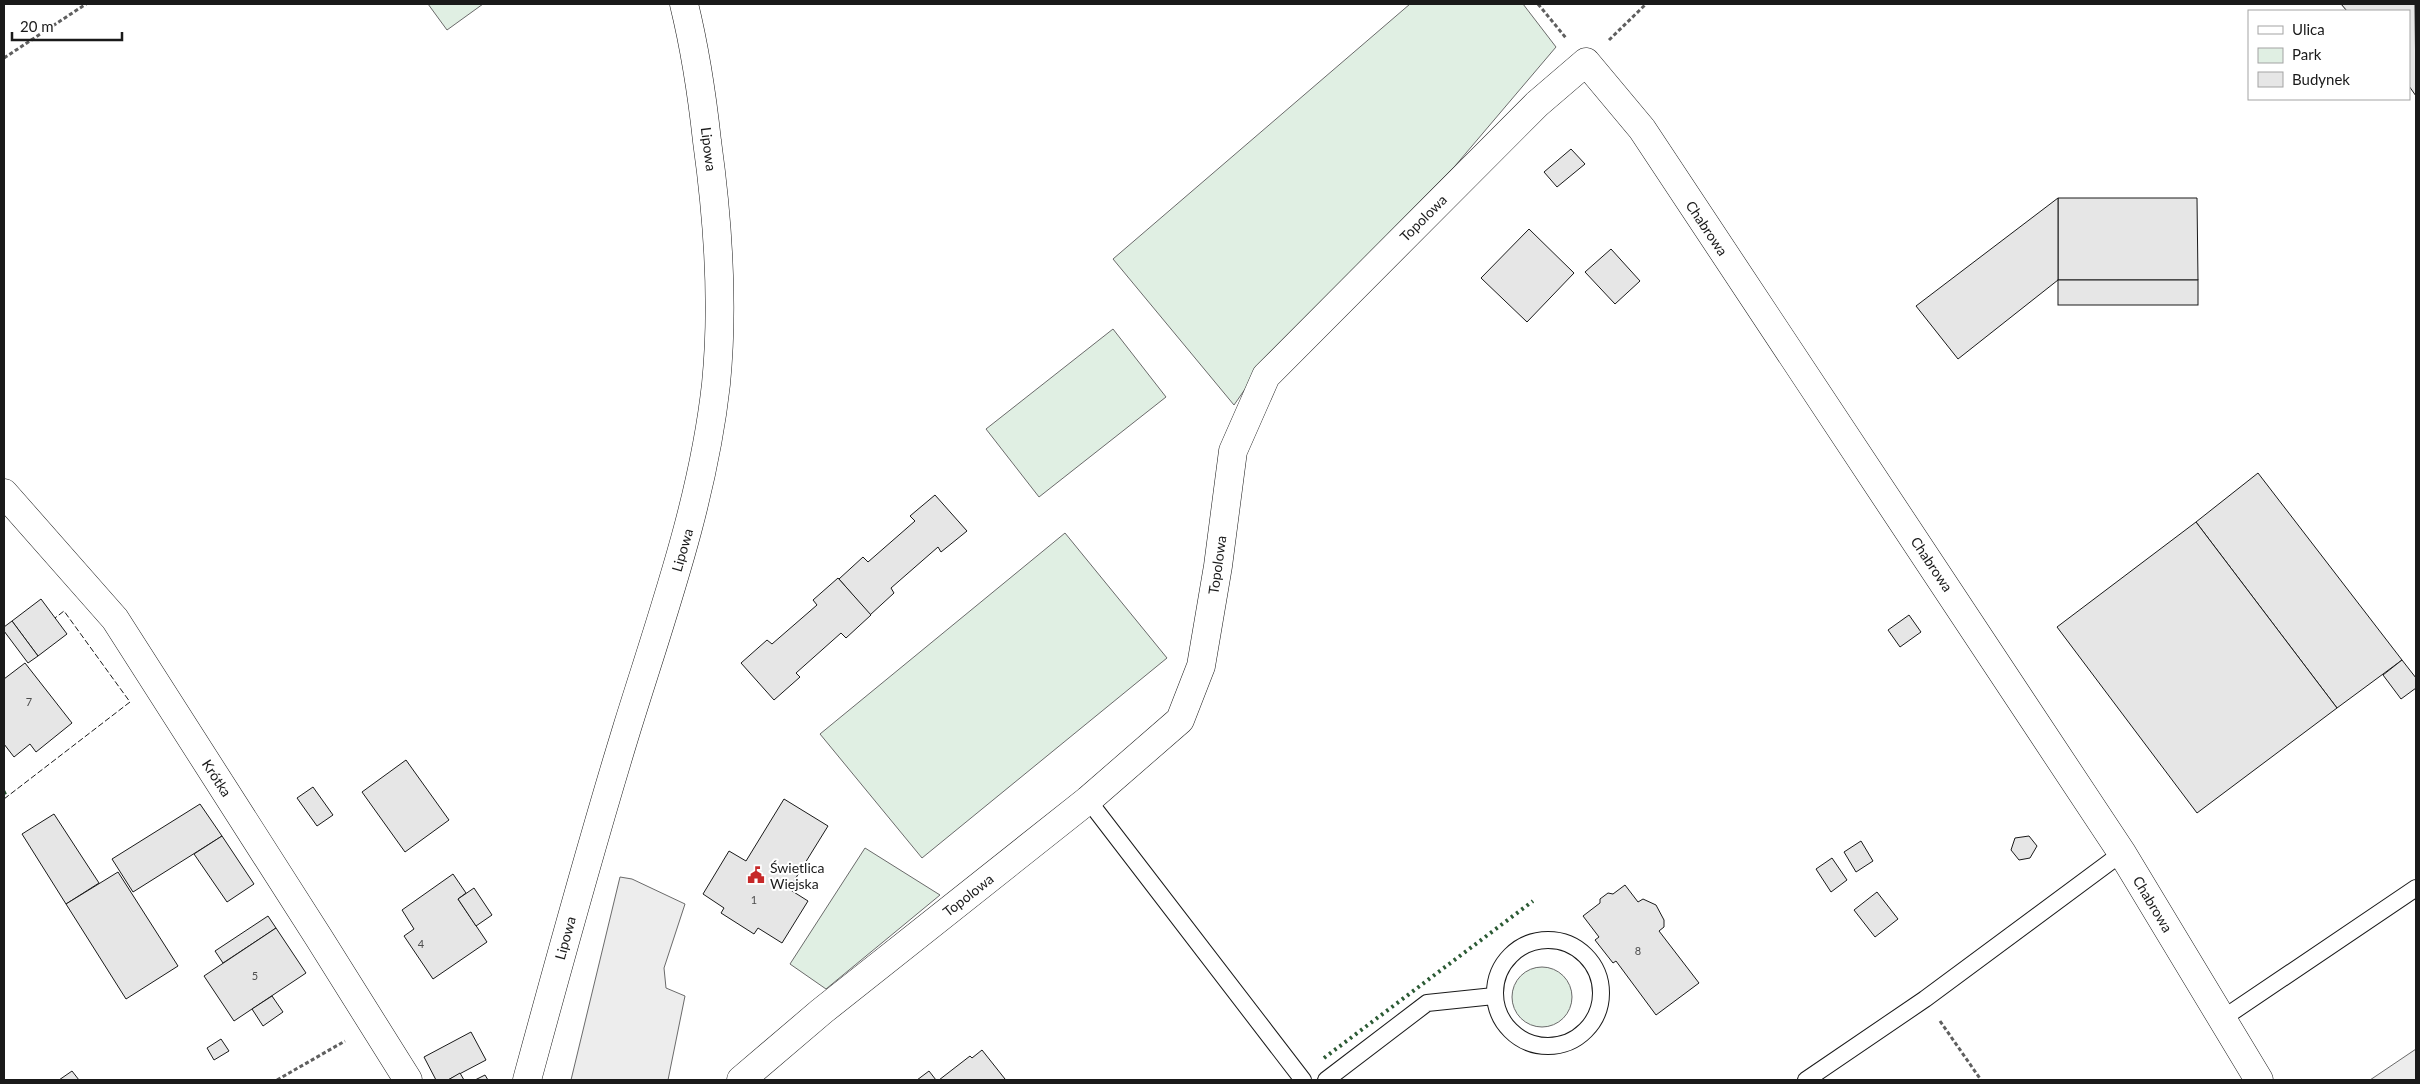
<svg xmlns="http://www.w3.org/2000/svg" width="2420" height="1084" viewBox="0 0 2420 1084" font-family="Lato,sans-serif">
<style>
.green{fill:#e0efe3;stroke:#6a6a6a}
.parking{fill:#ededed;stroke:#6a6a6a}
.building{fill:#e6e6e6;stroke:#1a1a1a}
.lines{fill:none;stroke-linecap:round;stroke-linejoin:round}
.lane-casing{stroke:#1a1a1a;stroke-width:18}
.street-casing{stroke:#1a1a1a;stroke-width:29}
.secondary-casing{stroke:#1a1a1a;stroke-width:29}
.path{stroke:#5f5f5f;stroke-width:3;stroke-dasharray:4 2.5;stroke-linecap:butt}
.lane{stroke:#fff;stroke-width:16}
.street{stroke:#fff;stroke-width:28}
.secondary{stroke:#fff;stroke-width:28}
.hedge{stroke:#2b5a34;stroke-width:4;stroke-dasharray:2.5 4;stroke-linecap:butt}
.fence{stroke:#1a1a1a;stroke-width:1;stroke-dasharray:6 2.5;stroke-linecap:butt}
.labels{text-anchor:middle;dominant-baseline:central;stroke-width:4;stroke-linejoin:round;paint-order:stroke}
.number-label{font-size:11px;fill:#4d4d4d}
.street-label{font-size:14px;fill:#1a1a1a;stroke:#fff}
.poi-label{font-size:14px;fill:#1a1a1a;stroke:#fff;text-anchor:start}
</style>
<rect width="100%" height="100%" fill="#fff"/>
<!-- green -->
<g class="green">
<path d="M 428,4 L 483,4 L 447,30 Z"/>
<path d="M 1410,4 L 1523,4 L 1556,47 L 1455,166 L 1268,356 L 1234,405 L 1113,259 Z"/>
<path d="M 1113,329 L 1166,397 L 1039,497 L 986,429 Z"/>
<path d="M 1065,533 L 1167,658 L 922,858 L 820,734 Z"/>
<path d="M 865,848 L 940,895 L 826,989 L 790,964 Z"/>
<circle cx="1542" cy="997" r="30"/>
</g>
<!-- parking -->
<g class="parking">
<path d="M 620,877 L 632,879 L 685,904 L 664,968 L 666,988 L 685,996 L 668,1080 L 571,1080 Z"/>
<path d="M 2416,1049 L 2416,1080 L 2370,1080 Z"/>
</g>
<!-- building -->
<g class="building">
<path d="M 2341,4 L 2415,4 L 2416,96 L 2409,86 L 2409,11 L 2347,11 Z"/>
<path d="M 1571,149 L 1585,164 L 1557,187 L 1544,172 Z"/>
<path d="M 2058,198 L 2197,198 L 2198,280 L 2058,280 Z"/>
<path d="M 2058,198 L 2058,280 L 1958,359 L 1916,306 Z"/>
<path d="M 1529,229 L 1574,273 L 1527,322 L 1481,278 Z"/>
<path d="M 1611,249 L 1640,281 L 1615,304 L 1585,272 Z"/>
<rect x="2058" y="280" width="140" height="25"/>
<path d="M 2258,473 L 2402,660 L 2337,708 L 2196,522 Z"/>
<path d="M 935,495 L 967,531 L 941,552 L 938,547 L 891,588 L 894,593 L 870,615 L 839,579 L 863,557 L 868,562 L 915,521 L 910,516 Z"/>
<path d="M 2196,522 L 2337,708 L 2197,813 L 2057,627 Z"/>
<path d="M 838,578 L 871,615 L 846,638 L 841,633 L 796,673 L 800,677 L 774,700 L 741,663 L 767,640 L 772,644 L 817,605 L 813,600 Z"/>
<path d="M 41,599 L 67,634 L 38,656 L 12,621 Z"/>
<path d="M 1909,615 L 1921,632 L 1900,647 L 1888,630 Z"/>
<path d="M 12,621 L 38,656 L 28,663 L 4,631 L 4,627 Z"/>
<path d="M 2402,660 L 2416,678 L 2416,688 L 2401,699 L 2383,675 Z"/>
<path d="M 25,663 L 72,723 L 36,752 L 30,744 L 14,757 L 4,744 L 4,679 Z"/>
<path d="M 406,760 L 449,820 L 405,852 L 362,792 Z"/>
<path d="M 313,787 L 333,815 L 317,826 L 297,798 Z"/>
<path d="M 784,799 L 828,826 L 789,889 L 808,901 L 782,943 L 758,928 L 754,934 L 721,913 L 724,908 L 703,894 L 729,851 L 746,861 Z"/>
<path d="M 200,804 L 222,836 L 133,892 L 112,859 Z"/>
<path d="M 54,814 L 99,883 L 66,904 L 22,834 Z"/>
<path d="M 222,836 L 254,884 L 227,902 L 194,854 Z"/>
<path d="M 2029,836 L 2037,846 L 2030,858 L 2019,860 L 2011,850 L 2015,838 Z"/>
<path d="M 1861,841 L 1873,861 L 1856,872 L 1844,852 Z"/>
<path d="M 1832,858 L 1847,880 L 1831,892 L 1816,869 Z"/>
<path d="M 118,872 L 178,966 L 126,999 L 66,904 Z"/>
<path d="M 453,874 L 466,893 L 458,899 L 487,942 L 433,979 L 404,936 L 414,929 L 402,910 Z"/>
<path d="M 1625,885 L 1638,902 L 1643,899 L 1656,905 L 1664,920 L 1664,927 L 1659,931 L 1699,983 L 1656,1015 L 1616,961 L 1613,963 L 1595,940 L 1599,937 L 1583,916 L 1600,903 L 1600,899 L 1608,893 L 1613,894 Z"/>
<path d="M 474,888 L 492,915 L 476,926 L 458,899 Z"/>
<path d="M 1877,892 L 1898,919 L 1875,937 L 1854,910 Z"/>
<path d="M 268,916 L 276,928 L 223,963 L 215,951 Z"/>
<path d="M 276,928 L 306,973 L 234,1021 L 204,976 Z"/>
<path d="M 272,996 L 283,1012 L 263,1026 L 252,1009 Z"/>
<path d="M 471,1032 L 486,1060 L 448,1080 L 436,1080 L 424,1057 Z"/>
<path d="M 221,1039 L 229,1051 L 214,1060 L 207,1048 Z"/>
<path d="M 982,1050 L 1005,1079 L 1003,1080 L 939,1080 L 970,1056 L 972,1058 Z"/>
<path d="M 72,1071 L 79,1080 L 59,1080 Z"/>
<path d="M 929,1071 L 936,1080 L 917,1080 Z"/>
<path d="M 460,1073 L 464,1080 L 448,1080 Z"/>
<path d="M 485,1075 L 488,1080 L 475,1080 Z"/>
</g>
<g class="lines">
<!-- lane casing -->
<g class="lane-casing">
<g id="lane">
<path d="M 1088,800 L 1303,1080"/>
<circle cx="1548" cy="993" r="53"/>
<path d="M 2222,1019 L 2416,888"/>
<path d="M 1326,1080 L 1427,1003 L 1494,996"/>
<path d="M 1806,1080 L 1925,999 L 2122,853"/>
</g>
</g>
<!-- street casing -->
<g class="street-casing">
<g id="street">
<path d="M 4,493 L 115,619 L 319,938 L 408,1080"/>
<path d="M 741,1080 L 822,1011 L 1088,800 L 1180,720 L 1201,666 L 1218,566 L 1233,451 L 1266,376 L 1537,104 L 1586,62 L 1642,129 L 2122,853 L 2259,1080"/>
</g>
</g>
<!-- secondary casing -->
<g class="secondary-casing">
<path id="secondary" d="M 527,1080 C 559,962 591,845 627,728 C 662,615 703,502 716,384 C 724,304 718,220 707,141 C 702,95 695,49 684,4"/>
</g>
<!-- path -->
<g class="path">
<path d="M 1538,4 L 1566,38"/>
<path d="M 1609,40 L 1646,4"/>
<path d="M 4,58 L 86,4"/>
<path d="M 1940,1021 L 1981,1080"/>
<path d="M 277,1080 L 345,1041"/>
</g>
<!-- lane -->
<use href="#lane" class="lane"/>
<!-- street -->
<use href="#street" class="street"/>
<!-- secondary -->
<use href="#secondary" class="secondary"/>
<!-- hedge -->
<g class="hedge">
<path d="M 4,793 L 6,792"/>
<path d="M 1324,1058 L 1533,901"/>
</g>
<!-- fence -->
<path class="fence" d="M 4,799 L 130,702 L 64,611 L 55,618"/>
</g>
<!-- icons -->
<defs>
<g id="civic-bare" transform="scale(1.35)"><path d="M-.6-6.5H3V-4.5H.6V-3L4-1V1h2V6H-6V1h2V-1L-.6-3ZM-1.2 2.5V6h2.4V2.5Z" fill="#c62828" stroke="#fff" stroke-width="2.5" paint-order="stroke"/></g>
</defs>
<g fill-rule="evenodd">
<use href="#civic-bare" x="756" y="875"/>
</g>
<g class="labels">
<!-- number labels -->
<g class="number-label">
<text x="29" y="701">7</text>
<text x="754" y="899">1</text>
<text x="421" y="943">4</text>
<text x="1638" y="950">8</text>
<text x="255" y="975">5</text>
</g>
<!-- street labels -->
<g class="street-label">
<text transform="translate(709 149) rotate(83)">Lipowa</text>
<text transform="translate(1423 218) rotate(-45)">Topolowa</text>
<text transform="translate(1707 228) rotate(56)">Chabrowa</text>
<text transform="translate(682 550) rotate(-74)">Lipowa</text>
<text transform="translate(1932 564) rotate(56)">Chabrowa</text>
<text transform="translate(1217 565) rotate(-82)">Topolowa</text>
<text transform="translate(217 778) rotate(57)">Krótka</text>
<text transform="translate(968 895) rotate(-38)">Topolowa</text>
<text transform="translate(2153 904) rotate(59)">Chabrowa</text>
<text transform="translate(565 938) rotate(-75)">Lipowa</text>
</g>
<!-- poi labels -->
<g class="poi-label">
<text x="770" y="867">Świetlica<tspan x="770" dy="16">Wiejska</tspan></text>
</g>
</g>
<!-- border -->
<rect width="2420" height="1084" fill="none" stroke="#1a1a1a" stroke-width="10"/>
<!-- legend -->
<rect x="2248" y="10" width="162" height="90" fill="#ffffff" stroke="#a3a3a3"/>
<rect x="2258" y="26" width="25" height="8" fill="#ffffff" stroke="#a3a3a3"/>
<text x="2292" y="35" font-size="15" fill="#1a1a1a">Ulica</text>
<rect x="2258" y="48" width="25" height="15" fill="#e0efe3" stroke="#a3a3a3"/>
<text x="2292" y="60" font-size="15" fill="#1a1a1a">Park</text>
<rect x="2258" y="72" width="25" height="15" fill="#e6e6e6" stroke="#a3a3a3"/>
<text x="2292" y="85" font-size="15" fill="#1a1a1a">Budynek</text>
<!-- scale -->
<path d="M12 32v8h110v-8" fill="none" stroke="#1a1a1a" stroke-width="2.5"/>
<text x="20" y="32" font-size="15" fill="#1a1a1a" stroke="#ffffff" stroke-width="4" paint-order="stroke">20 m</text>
</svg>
